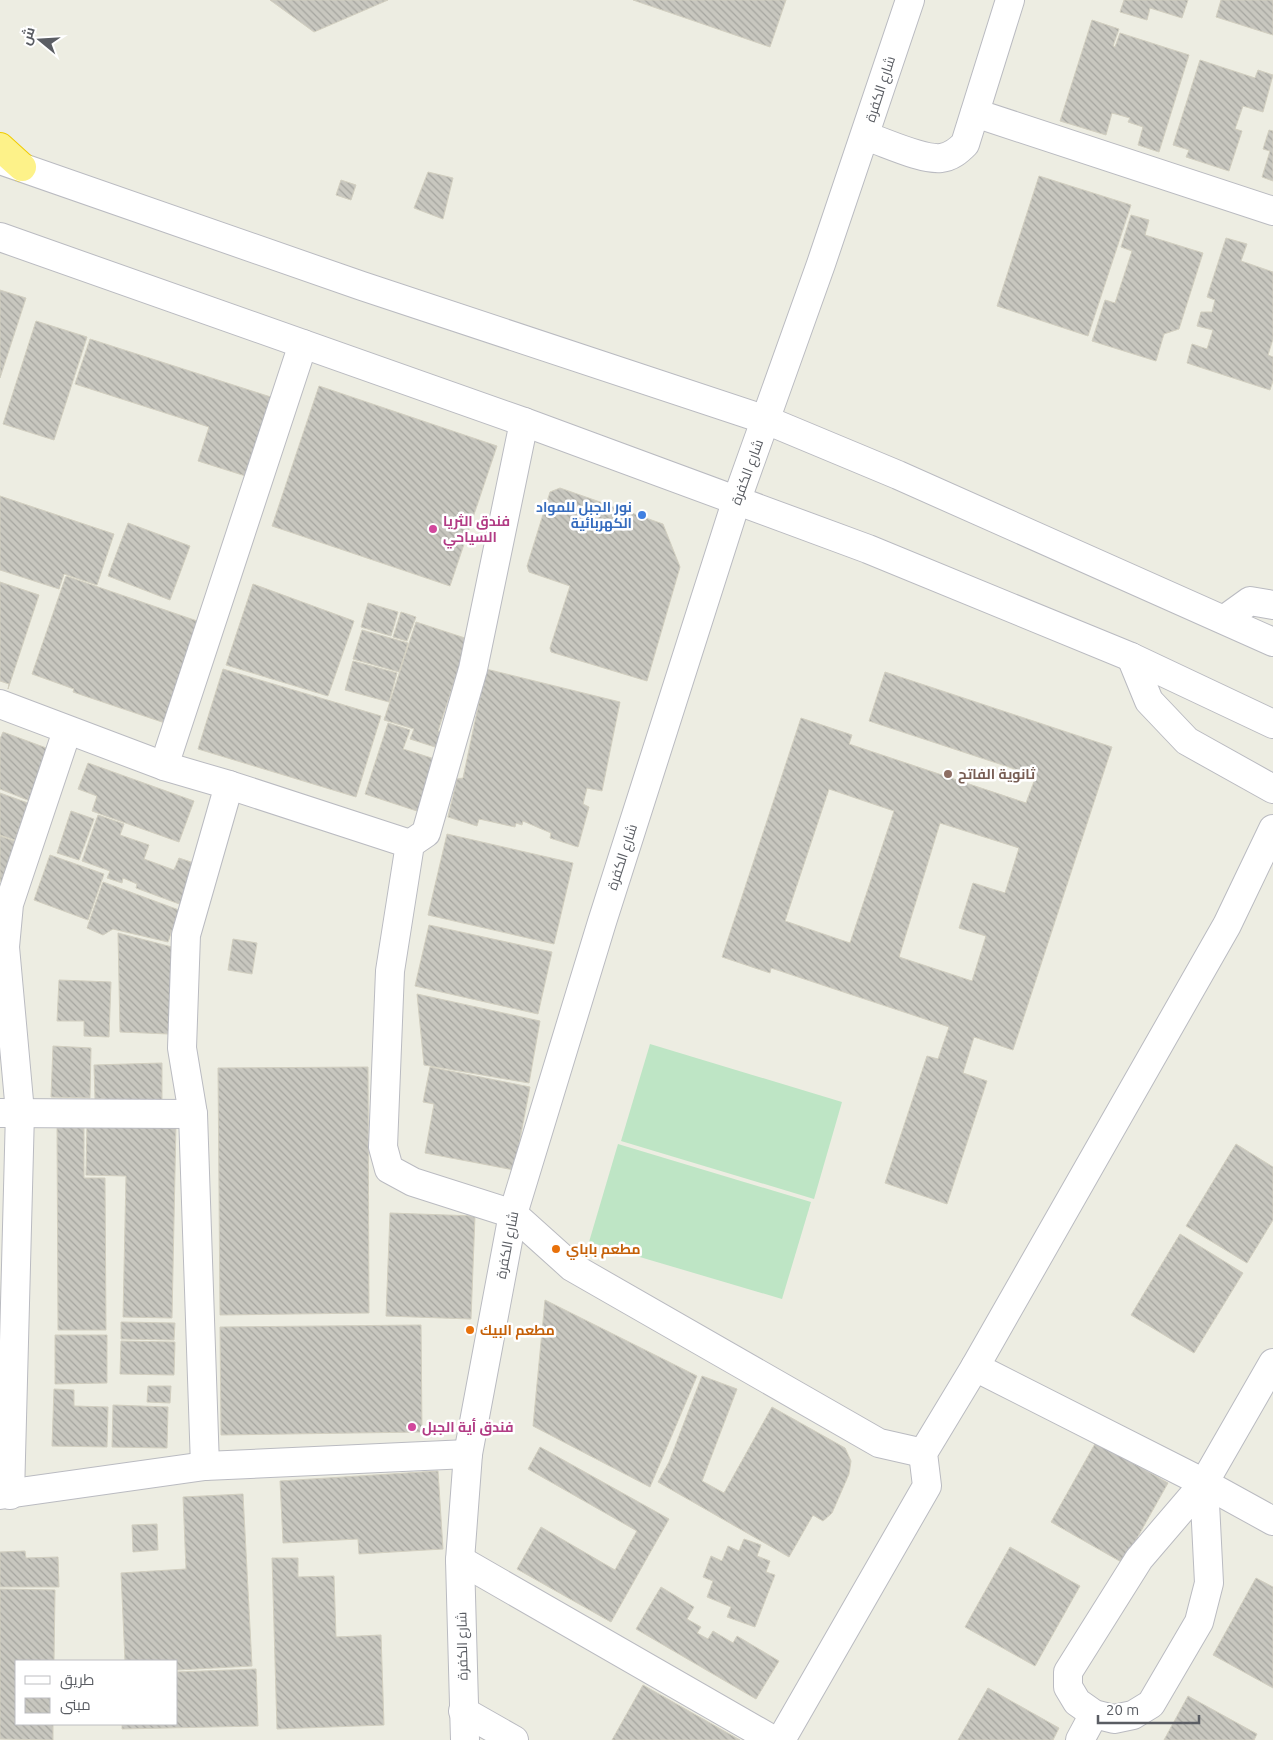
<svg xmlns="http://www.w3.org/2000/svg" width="1273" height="1740" viewBox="0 0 1273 1740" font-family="Ubuntu,Cairo,sans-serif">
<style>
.pitch{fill:#bee5c5}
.building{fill:url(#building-back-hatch);stroke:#d2cfc0;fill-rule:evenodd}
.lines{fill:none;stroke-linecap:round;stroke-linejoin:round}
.minor-casing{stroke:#babbc1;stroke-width:30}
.highway-casing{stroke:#f0cb00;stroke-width:30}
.minor{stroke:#fff;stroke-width:28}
.highway{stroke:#fdf289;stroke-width:28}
.shop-dot{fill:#3f7fe0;stroke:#fff;stroke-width:2}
.hotel-dot{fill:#d1479c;stroke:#fff;stroke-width:2}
.education-dot{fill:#8d6e63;stroke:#fff;stroke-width:2}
.food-dot{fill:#e8710a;stroke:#fff;stroke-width:2}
.labels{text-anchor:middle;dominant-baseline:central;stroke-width:5;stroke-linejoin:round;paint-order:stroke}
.street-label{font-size:14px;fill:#5a5d63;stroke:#fff}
.shop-label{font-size:14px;font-weight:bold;fill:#366cbe;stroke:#fff;text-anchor:end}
.hotel-label{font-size:14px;font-weight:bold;fill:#b23c85;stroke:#fff;text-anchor:start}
.education-label{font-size:14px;font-weight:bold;fill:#785e54;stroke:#fff;text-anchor:start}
.food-label{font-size:14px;font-weight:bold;fill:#c56008;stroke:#fff;text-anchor:start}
</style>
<defs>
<pattern id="building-back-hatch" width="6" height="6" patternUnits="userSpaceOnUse" patternTransform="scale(1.25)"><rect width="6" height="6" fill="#c8c7bf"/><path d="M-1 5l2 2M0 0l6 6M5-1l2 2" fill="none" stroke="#a5a59f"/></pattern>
</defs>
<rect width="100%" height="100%" fill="#edede2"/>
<!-- pitch -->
<g class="pitch">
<path d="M 650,1044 L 842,1102 L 814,1199 L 621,1141 Z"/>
<path d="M 618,1144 L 811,1202 L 782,1299 L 589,1242 Z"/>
</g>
<!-- building -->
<g class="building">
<path d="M 270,0 L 388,0 L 314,32 Z"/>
<path d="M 633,0 L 786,0 L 770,47 Z"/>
<path d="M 1124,0 L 1188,0 L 1182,18 L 1150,8 L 1147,20 L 1120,12 Z"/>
<path d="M 1221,0 L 1273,0 L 1273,35 L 1216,17 Z"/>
<path d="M 1092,20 L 1119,29 L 1113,46 L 1115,47 L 1120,33 L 1189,55 L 1159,152 L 1138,145 L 1143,127 L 1128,122 L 1130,118 L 1112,113 L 1106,135 L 1060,121 Z"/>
<path d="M 1200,60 L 1255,78 L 1258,70 L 1273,75 L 1263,112 L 1243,106 L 1235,129 L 1242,131 L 1229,171 L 1186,157 L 1189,150 L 1173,145 Z"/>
<path d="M 1269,130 L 1273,131 L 1273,181 L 1262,177 L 1270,151 L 1263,149 Z"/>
<path d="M 428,172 L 453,178 L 443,219 L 414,208 Z"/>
<path d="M 1039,176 L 1131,205 L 1088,336 L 997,306 Z"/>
<path d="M 341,180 L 356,185 L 351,200 L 336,195 Z"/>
<path d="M 1131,215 L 1149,220 L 1145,235 L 1203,253 L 1179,329 L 1164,334 L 1156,361 L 1092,341 L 1105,300 L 1115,303 L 1132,251 L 1121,247 Z"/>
<path d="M 1226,238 L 1247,244 L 1241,261 L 1273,272 L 1273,339 L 1268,355 L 1273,357 L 1273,381 L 1270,390 L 1187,363 L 1192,344 L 1207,349 L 1213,330 L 1197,326 L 1201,312 L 1212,312 L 1215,300 L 1207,297 Z"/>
<path d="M 0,290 L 26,298 L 0,378 Z"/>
<path d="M 36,321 L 87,337 L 54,440 L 3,424 Z"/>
<path d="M 90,339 L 277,399 L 252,478 L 198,461 L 209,427 L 75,384 Z"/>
<path d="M 319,386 L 497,446 L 450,586 L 272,526 Z"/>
<path d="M 560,488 L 663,524 L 680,567 L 647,681 L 551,652 L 550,648 L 570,586 L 529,572 L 527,566 L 550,492 Z"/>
<path d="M 0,496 L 114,534 L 97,585 L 64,574 L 59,589 L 0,570 Z"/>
<path d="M 128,523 L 190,546 L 170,600 L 108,576 Z"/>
<path d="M 66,576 L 203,623 L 168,724 L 73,692 L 74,689 L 32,674 Z"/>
<path d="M 0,582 L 39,595 L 8,689 L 9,684 L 0,681 Z"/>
<path d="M 253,584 L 354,621 L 328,696 L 226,665 Z"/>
<path d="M 368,603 L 398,612 L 391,636 L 361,627 Z"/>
<path d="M 401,612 L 416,617 L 407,641 L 393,637 Z"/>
<path d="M 416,622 L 468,639 L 438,731 L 443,733 L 438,748 L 410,739 L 414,729 L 384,720 Z"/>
<path d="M 362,630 L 408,643 L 399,672 L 353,659 Z"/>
<path d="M 353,661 L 397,673 L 389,702 L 345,690 Z"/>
<path d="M 223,669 L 381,716 L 356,797 L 198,749 Z"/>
<path d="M 486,669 L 620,702 L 602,791 L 587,788 L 583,804 L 589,807 L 578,847 L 550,838 L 551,833 L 523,821 L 522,825 L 516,823 L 515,827 L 479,819 L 477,826 L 448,817 L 457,779 L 463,778 Z"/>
<path d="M 885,672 L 1112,747 L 1013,1050 L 974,1037 L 963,1073 L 987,1081 L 947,1204 L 885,1183 L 927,1056 L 938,1059 L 949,1027 L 771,968 L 770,973 L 722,957 L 801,718 L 852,735 L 849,744 L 1026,803 L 1036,776 L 869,721 ZM 829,789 L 894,811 L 850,943 L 785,921 ZM 940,823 L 1019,848 L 1005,893 L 973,883 L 959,928 L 986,936 L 972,981 L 899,957 Z"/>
<path d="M 388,723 L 410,730 L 403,749 L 438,760 L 420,812 L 365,794 Z"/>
<path d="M 3,732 L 49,749 L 30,801 L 0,789 L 0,739 Z"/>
<path d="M 88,763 L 194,801 L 179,842 L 92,811 L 97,796 L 78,789 Z"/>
<path d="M 0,793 L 28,803 L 15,840 L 0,835 Z"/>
<path d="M 71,811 L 94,819 L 79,860 L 57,853 Z"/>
<path d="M 98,815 L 124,824 L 120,835 L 149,845 L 144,859 L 174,870 L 179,858 L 197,864 L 182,905 L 136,888 L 137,884 L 123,878 L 122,883 L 107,878 L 110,871 L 82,861 Z"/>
<path d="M 447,834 L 573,863 L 554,944 L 428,915 Z"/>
<path d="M 0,836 L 20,843 L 4,883 L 0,881 Z"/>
<path d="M 50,855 L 104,874 L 88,920 L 34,900 Z"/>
<path d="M 103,882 L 179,910 L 168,942 L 113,929 L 103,935 L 87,928 Z"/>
<path d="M 429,925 L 552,952 L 538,1014 L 415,986 Z"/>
<path d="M 118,933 L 172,947 L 169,1034 L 120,1032 Z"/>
<path d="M 233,939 L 257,943 L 252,974 L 228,970 Z"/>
<path d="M 59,980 L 111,982 L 109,1037 L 84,1036 L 84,1021 L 57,1021 Z"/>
<path d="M 417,994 L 540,1021 L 529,1083 L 424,1065 Z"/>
<path d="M 53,1046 L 91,1048 L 90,1098 L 51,1097 Z"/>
<path d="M 162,1063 L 162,1105 L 105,1106 L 105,1098 L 95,1099 L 94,1065 Z"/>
<path d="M 368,1067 L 369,1313 L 220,1315 L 218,1068 Z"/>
<path d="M 430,1067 L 530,1087 L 514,1170 L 425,1153 L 434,1104 L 423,1102 Z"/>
<path d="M 87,1121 L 176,1123 L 172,1318 L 123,1317 L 126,1176 L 86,1175 Z"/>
<path d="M 57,1123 L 84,1123 L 84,1178 L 105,1178 L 106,1330 L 58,1330 Z"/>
<path d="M 1236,1144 L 1273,1167 L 1273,1220 L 1247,1263 L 1186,1226 Z"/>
<path d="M 390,1213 L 475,1216 L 471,1319 L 386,1316 Z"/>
<path d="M 1180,1234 L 1243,1273 L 1194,1353 L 1131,1315 Z"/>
<path d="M 545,1300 L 697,1376 L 650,1487 L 533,1426 Z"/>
<path d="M 121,1322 L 175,1323 L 174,1340 L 121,1339 Z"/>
<path d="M 421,1325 L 422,1432 L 221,1435 L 220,1327 Z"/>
<path d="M 55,1335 L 107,1335 L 107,1383 L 55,1384 Z"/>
<path d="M 121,1341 L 175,1342 L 174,1375 L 120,1374 Z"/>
<path d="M 702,1376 L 737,1389 L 702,1481 L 724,1493 L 772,1407 L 845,1448 L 851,1461 L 849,1474 L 832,1513 L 823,1521 L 813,1515 L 789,1557 L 658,1482 L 669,1462 Z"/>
<path d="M 148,1386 L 171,1386 L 170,1403 L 147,1402 Z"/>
<path d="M 54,1389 L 74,1390 L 74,1406 L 108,1407 L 107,1447 L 52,1446 Z"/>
<path d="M 113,1405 L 168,1407 L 167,1448 L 112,1447 Z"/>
<path d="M 1096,1442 L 1168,1483 L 1123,1563 L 1051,1522 Z"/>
<path d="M 540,1447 L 669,1519 L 611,1622 L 517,1569 L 541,1527 L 615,1570 L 637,1531 L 528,1469 Z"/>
<path d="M 438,1471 L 443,1549 L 359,1554 L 358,1539 L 283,1543 L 280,1481 Z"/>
<path d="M 243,1494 L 252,1666 L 176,1670 L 176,1661 L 125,1661 L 121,1573 L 186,1569 L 183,1497 Z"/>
<path d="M 157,1524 L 158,1550 L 133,1552 L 132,1525 Z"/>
<path d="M 744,1539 L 761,1545 L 757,1556 L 770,1561 L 766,1572 L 775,1575 L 755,1627 L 727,1617 L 731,1607 L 707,1597 L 713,1581 L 703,1577 L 711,1556 L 722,1561 L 728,1546 L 739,1551 Z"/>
<path d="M 1010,1547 L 1080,1586 L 1035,1666 L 965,1627 Z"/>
<path d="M 25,1551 L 26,1558 L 58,1557 L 59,1587 L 0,1587 L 0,1552 Z"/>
<path d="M 272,1558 L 298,1558 L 298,1577 L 334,1576 L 336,1637 L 381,1635 L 384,1725 L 277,1729 Z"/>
<path d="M 1256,1578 L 1273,1587 L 1273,1688 L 1213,1655 Z"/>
<path d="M 661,1587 L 694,1607 L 687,1619 L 701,1627 L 697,1633 L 708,1639 L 713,1631 L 733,1643 L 737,1636 L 779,1661 L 756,1699 L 636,1629 Z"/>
<path d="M 0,1589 L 55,1590 L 54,1661 L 16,1661 L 16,1724 L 53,1724 L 53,1740 L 0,1739 Z"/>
<path d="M 256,1669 L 258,1726 L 122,1729 L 122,1724 L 176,1724 L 176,1672 Z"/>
<path d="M 643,1685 L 740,1740 L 612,1740 Z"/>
<path d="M 988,1688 L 1059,1728 L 1053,1740 L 958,1740 Z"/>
<path d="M 1188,1696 L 1257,1734 L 1254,1740 L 1164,1740 Z"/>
</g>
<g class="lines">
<!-- minor casing -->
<g class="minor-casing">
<g id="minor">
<path d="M 975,113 L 1273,211"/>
<path d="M 865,136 C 885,142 921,160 941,158 C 951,157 958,151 965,144 L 1010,0"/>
<path d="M 0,160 L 362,286 L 766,420 L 898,475 L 1273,642"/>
<path d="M 0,237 L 524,422 L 868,549 L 1131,657 L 1273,724"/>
<path d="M 524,422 L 473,669 L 426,833 L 410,844 L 390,971 L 383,1147 L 389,1169 L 413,1182 L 513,1214 L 572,1267 L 879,1443 L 923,1453"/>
<path d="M 1225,619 L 1250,601 L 1273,605"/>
<path d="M 1131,657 L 1149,701 L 1187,741 L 1273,789"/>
<path d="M 0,704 L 164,766 L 229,785 L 186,935 L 182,1048 L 193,1114 L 205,1466"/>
<path d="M 164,766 L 303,344"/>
<path d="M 229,785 L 410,844"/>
<path d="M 0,1113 L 193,1114"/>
<path d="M 975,1367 L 1204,1483 L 1273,1521"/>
<path d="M 1204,1483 L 1209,1583 L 1199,1622 L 1151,1704 L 1133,1715 L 1114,1719 L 1094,1714 L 1077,1702 L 1068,1687 L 1068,1672 L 1139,1559 L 1204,1483 L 1273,1363"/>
<path d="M 0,1495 L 205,1466 L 468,1454"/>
<path d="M 10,1495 L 20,1112 L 5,947 L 9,904 L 67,731"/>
<path d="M 460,1560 L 773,1740"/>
<path d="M 463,1711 L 514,1740"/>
<path d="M 465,1740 L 460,1560 L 468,1454 L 513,1214 L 602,922 L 737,499 L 821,264 L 910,0"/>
<path d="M 781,1740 L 927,1486 L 923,1453 L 975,1367 L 1227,925 L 1273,829"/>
<path d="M 1080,1740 L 1094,1714"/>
</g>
</g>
<!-- highway casing -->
<g class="highway-casing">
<path id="highway" d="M 0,147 L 22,167"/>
</g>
<!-- minor -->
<use href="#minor" class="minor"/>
<!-- highway -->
<use href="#highway" class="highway"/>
</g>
<!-- markers -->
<circle class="shop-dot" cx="642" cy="515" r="5"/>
<g class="hotel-dot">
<circle cx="433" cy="529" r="5"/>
<circle cx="412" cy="1427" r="5"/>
</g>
<circle class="education-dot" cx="948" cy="774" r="5"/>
<g class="food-dot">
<circle cx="556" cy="1249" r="5"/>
<circle cx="470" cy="1330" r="5"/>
</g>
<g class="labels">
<!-- street labels -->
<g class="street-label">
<text transform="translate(880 89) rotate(-72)">شارع الكفرة</text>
<text transform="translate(747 472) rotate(-70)">شارع الكفرة</text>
<text transform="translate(622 857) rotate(-72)">شارع الكفرة</text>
<text transform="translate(507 1245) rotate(-79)">شارع الكفرة</text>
<text transform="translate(462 1646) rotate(-91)">شارع الكفرة</text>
</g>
<!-- shop labels -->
<g class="shop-label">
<text x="632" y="507">نور الجبل للمواد<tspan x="632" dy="16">الكهربائية</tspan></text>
</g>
<!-- hotel labels -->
<g class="hotel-label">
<text x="443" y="521">فندق الثريا<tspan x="443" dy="16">السياحي</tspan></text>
<text x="422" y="1427">فندق أية الجبل</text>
</g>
<!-- education labels -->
<g class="education-label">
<text x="958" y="774">ثانوية الفاتح</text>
</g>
<!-- food labels -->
<g class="food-label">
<text x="566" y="1249">مطعم باباي</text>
<text x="480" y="1330">مطعم البيك</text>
</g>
</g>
<!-- legend -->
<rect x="15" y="1660" width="162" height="65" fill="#ffffff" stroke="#bdbec1"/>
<rect x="25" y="1676" width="25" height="8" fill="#ffffff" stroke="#bdbec1"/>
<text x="60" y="1685" font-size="15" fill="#5a5d63">طريق</text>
<rect x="25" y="1698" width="25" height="15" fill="url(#building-back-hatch)" stroke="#bdbec1"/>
<text x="60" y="1710" font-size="15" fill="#5a5d63">مبنى</text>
<!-- north arrow -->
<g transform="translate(40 40) rotate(288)" stroke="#ffffff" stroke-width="4" paint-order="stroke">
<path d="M0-4L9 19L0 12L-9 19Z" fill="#5a5d63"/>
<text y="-8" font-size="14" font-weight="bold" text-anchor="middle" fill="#5a5d63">ش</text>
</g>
<!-- scale -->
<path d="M1098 1715v8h101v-8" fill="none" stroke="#5a5d63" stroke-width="2.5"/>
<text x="1106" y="1715" font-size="15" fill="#5a5d63" stroke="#ffffff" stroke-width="4" paint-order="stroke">20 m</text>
</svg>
